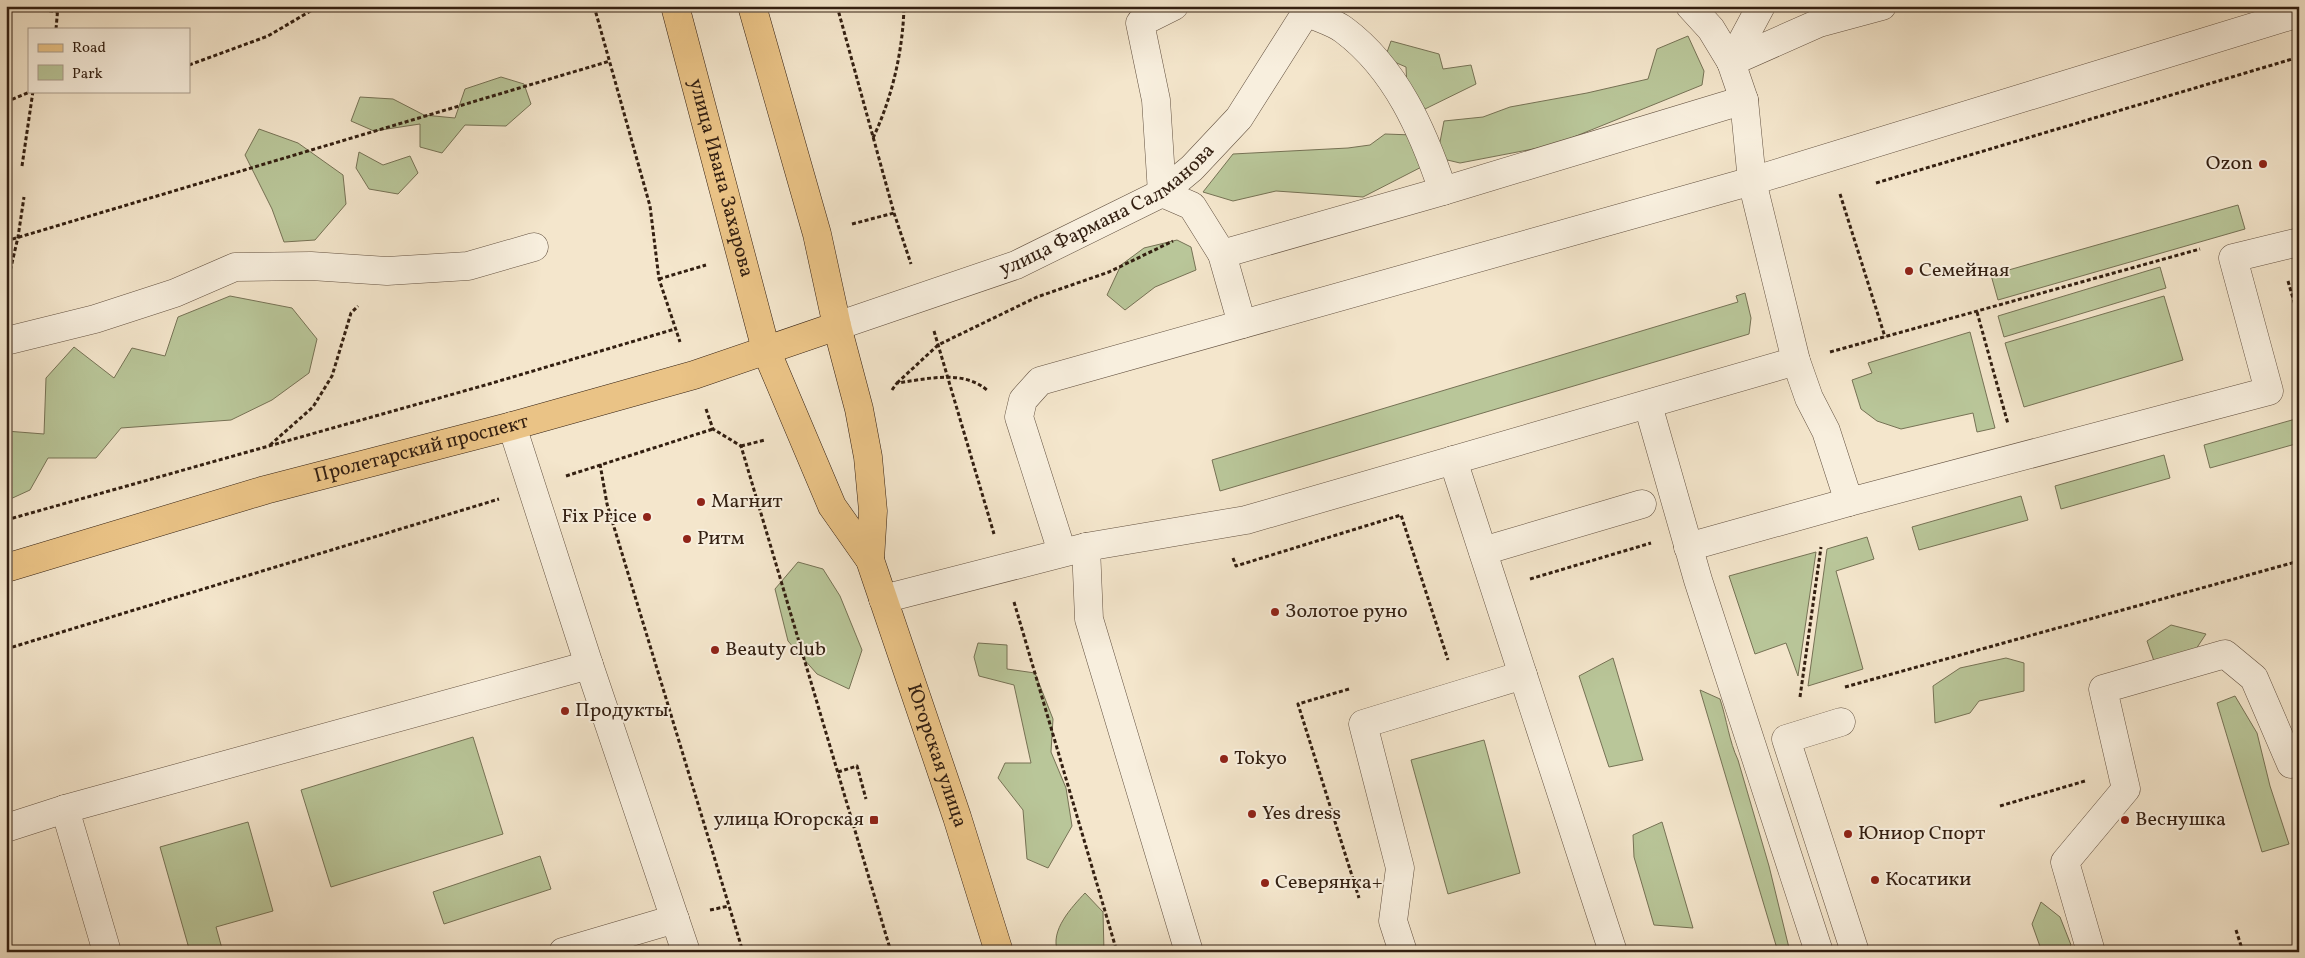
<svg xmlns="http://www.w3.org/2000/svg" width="2305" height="958" viewBox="0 0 2305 958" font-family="Vollkorn,serif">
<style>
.green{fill:#b9c699;stroke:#767255}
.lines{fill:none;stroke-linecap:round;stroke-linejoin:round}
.minor-casing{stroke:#635140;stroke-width:29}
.major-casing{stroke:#331f11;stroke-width:29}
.path{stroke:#331f11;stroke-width:3;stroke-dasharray:4 2.5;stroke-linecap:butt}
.minor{stroke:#f8efde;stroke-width:28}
.major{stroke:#eac386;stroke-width:28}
.poi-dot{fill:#8f2418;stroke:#f8efde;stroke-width:2}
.labels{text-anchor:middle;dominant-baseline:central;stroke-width:4;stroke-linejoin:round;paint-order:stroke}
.poi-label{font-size:20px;fill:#331f11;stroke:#f8efde;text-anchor:start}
.street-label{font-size:20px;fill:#331f11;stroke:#f8efde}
</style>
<rect width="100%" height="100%" fill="#f4e6cc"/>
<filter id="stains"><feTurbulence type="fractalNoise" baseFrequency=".004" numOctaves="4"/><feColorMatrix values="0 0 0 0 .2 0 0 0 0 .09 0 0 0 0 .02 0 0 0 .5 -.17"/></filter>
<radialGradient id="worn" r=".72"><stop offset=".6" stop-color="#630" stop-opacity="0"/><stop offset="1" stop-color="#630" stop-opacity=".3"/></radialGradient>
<!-- green -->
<g class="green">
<path d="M 1688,36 L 1704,71 L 1702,85 L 1554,145 L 1460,163 L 1439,158 L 1363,197 L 1276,191 L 1233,201 L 1203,192 L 1233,154 L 1348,148 L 1370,145 L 1385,134 L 1413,135 L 1424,153 L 1440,142 L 1444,121 L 1483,117 L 1510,107 L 1587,93 L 1648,79 L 1657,49 Z"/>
<path d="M 1391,41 L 1439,54 L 1443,69 L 1471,65 L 1476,84 L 1425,109 L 1407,88 L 1406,67 L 1385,58 Z"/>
<path d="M 501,77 L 524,84 L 531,104 L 506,126 L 465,125 L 442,153 L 420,147 L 420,124 L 374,131 L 351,121 L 360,97 L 393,99 L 424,115 L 455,118 L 465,89 Z"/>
<path d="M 259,129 L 298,143 L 343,175 L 346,204 L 315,240 L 284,242 L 272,209 L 245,155 Z"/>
<path d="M 359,152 L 383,165 L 410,156 L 418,173 L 398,194 L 369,189 L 356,168 Z"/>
<path d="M 2238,205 L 2245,229 L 1998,300 L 1991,275 Z"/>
<path d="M 1177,240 L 1191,247 L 1196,270 L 1155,287 L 1125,310 L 1107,295 L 1121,265 L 1144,248 Z"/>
<path d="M 2160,267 L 2166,288 L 2004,337 L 1998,316 Z"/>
<path d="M 1745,293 L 1751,318 L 1749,334 L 1220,491 L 1212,460 L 1738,302 L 1736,296 Z"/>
<path d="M 230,296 L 292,308 L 317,339 L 309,373 L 272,400 L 231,420 L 121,428 L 96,458 L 48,458 L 30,490 L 6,501 L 6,431 L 44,434 L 46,378 L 74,347 L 114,378 L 132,348 L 165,356 L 178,317 Z"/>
<path d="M 2164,296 L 2183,360 L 2024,407 L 2005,343 Z"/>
<path d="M 1970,332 L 1995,428 L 1977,432 L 1973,413 L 1901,429 L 1877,421 L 1861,409 L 1852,380 L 1872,373 L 1868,363 Z"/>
<path d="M 2299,418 L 2299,443 L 2210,468 L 2204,445 Z"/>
<path d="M 2164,455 L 2170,478 L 2061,509 L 2055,486 Z"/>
<path d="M 2021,496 L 2028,520 L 1919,550 L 1912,527 Z"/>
<path d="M 1867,537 L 1874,559 L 1836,571 L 1863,669 L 1808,686 L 1827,549 Z"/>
<path d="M 1816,552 L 1798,676 L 1786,643 L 1755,654 L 1729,576 Z"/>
<path d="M 798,562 L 823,569 L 840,596 L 862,650 L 849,689 L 817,674 L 788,641 L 775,589 Z"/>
<path d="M 2171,625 L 2206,634 L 2192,655 L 2155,664 L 2147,641 Z"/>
<path d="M 978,643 L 1007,645 L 1007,669 L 1035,673 L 1053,719 L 1051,752 L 1066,788 L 1072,826 L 1048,868 L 1027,859 L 1023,810 L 998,778 L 1005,763 L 1031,763 L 1014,685 L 979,676 L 974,657 Z"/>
<path d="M 1613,658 L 1643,760 L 1609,767 L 1579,676 Z"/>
<path d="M 2006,658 L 2024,663 L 2024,691 L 1979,701 L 1970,713 L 1935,723 L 1933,686 L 1960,668 Z"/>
<path d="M 1700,690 L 1720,699 C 1727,720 1729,741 1738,760 L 1769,866 L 1790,952 L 1778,952 Z"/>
<path d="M 2235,696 L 2257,733 L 2270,786 L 2289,844 L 2262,852 L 2217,703 Z"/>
<path d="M 473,737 L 503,834 L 331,887 L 301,790 Z"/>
<path d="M 1484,740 L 1520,873 L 1448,894 L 1411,760 Z"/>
<path d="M 248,822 L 273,911 L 216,927 L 223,952 L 190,952 L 160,847 Z"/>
<path d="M 1662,822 L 1693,928 L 1654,925 L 1634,857 L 1633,835 Z"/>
<path d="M 540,856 L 551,889 L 444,924 L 433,892 Z"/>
<path d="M 1085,893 L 1103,912 L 1104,952 L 1058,952 C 1049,931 1072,907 1085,893 Z"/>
<path d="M 2041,902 L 2060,917 L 2071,945 L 2065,952 L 2042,952 L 2032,924 Z"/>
</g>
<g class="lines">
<!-- minor casing -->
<g class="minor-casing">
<g id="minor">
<path d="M 1174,6 L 1140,23 L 1156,100 L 1162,193 L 1192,206 L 1222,254 L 1242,324"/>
<path d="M 1690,6 L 1711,29 L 1731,62 L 1744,100 L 1752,181 L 1796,361 L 1809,398 L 1826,431 L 1849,502 L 2269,391 L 2233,258 L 2299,242"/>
<path d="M 1306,12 C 1318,18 1334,22 1344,30 C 1396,69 1423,131 1443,191"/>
<path d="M 1731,62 L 1819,23 L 1882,6"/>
<path d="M 1731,62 L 1761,6"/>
<path d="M 1222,254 L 1443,191 L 1744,100"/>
<path id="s1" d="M 837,326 L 1016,265 L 1162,193 L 1192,168 L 1239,118 L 1310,6"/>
<path d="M 6,341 L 95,319 L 175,293 L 235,267 L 311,266 L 387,271 L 468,266 L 534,247"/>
<path d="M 1648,405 L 1698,580 L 1819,952"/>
<path d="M 512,426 L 589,665 L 686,952"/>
<path d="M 1453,460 L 1613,952"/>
<path d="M 1086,547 L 1089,619 L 1189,952"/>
<path d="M 1688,547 L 1849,502"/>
<path d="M 1483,551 L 1642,504"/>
<path d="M 1062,552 L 1019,417 L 1023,400 L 1040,381 L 1752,181 L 2299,13"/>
<path d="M 883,599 L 1086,547 L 1246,520 L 1796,361"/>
<path d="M 1841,722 L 1786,739 L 1855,952"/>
<path d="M 65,809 L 107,952"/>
<path d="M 6,828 L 65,809 L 589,665"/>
<path d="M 563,952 L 675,919"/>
<path d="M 1403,952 L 1393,921 L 1400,868 L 1363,724 L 1523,675"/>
<path d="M 2091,952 L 2065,862 L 2126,789 L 2103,689 L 2225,654 L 2254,678 L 2291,764 L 2299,762"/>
</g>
</g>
<!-- major casing -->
<g class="major-casing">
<g id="major">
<path id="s2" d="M 675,6 L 766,350 L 832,506 L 870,560 L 957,817 L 999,952"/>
<path d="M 752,6 L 817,234 L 837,326 L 859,409 L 868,457 L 873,511 L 870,560"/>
<path id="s3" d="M 6,568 L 265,490 L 512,426 L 694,375 L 837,326"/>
</g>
</g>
<!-- path -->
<g class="path">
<path d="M 17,6 L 58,12"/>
<path d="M 391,6 L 397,6"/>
<path d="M 594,6 L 650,206 L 659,279 L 680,342"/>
<path d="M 837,6 L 894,213 L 911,264"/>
<path d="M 56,29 L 58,6"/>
<path d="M 189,65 L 268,36 L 319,6"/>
<path d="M 6,102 L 32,91"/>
<path d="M 873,138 C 892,98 903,51 904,6"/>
<path d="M 22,166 L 33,91"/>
<path d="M 1876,183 L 2299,57"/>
<path d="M 1840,194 L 1885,337"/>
<path d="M 852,224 L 894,213"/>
<path d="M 6,241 L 610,61"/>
<path d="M 659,279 L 706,265"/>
<path d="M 2288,281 L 2299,319"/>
<path d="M 6,289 L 18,237 L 24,197"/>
<path d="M 1977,312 L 2008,424"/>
<path d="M 934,331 L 994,534"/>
<path d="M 1830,352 L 2200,249"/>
<path d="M 897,383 L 938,345 L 1037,297 L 1109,272 L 1173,241"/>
<path d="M 892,390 L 897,383 C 927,379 964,369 988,391"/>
<path d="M 706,409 L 713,429 L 741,446 L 891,952"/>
<path d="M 270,445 L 313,407 L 332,376 L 351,313 L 358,306"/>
<path d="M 741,446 L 765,440"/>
<path d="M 600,464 L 607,504 L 743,952"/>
<path d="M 566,476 L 713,429"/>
<path d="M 6,520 L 489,384 L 675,329"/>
<path d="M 1233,558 L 1236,566 L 1401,515 L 1448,660"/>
<path d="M 1530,579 L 1651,543"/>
<path d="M 1014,602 L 1117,952"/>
<path d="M 6,649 L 499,499"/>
<path d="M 1845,687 L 2299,561"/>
<path d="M 1349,689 L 1298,704 L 1359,898"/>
<path d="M 1800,697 L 1821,547"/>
<path d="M 838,772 L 857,766 L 866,799"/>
<path d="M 2000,806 L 2085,781"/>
<path d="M 710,910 L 729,906"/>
<path d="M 2236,930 L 2243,952"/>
</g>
<!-- minor -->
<use href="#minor" class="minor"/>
<!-- major -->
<use href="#major" class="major"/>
</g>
<!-- markers -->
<g class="poi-dot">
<circle cx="2263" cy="164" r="5"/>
<circle cx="1909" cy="271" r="5"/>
<circle cx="701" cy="502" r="5"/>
<circle cx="647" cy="517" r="5"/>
<circle cx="687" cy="539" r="5"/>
<circle cx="1275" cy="612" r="5"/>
<circle cx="715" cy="650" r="5"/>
<circle cx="565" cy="711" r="5"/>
<circle cx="1224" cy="759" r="5"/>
<circle cx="1252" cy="814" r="5"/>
<rect x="869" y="815" width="10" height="10" rx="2.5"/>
<circle cx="2125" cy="820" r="5"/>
<circle cx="1848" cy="834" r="5"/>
<circle cx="1875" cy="880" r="5"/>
<circle cx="1265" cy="883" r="5"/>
</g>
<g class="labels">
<!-- poi labels -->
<g class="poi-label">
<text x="2253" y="164" text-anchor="end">Ozon</text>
<text x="1919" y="271">Семейная</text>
<text x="711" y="502">Магнит</text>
<text x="637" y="517" text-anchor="end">Fix Price</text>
<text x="697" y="539">Ритм</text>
<text x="1285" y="612">Золотое руно</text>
<text x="725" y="650">Beauty club</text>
<text x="575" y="711">Продукты</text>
<text x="1234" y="759">Tokyo</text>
<text x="1262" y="814">Yes dress</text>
<text x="864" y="820" text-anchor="end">улица Югорская</text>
<text x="2135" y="820">Веснушка</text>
<text x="1858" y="834">Юниор Спорт</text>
<text x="1885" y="880">Косатики</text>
<text x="1275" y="883">Северянка+</text>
</g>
<!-- street labels -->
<g class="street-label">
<text stroke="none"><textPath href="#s2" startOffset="178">улица Ивана Захарова</textPath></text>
<text stroke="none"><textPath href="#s1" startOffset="296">улица Фармана Салманова</textPath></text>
<text stroke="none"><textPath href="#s3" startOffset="432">Пролетарский проспект</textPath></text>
<text stroke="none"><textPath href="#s2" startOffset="798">Югорская улица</textPath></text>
</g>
</g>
<!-- margin -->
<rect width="2305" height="958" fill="none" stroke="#f4e6cc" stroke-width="25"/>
<rect x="8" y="8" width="2290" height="943" fill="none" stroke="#331f11" stroke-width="2.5"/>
<rect x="12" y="12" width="2280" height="933" fill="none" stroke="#331f11"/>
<!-- legend -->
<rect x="28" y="28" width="162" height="65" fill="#f8efde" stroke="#a99c8c"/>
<rect x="38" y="44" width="25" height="8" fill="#eac386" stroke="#a99c8c"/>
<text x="72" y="52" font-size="15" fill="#331f11">Road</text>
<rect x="38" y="65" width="25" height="15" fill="#b9c699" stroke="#a99c8c"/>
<text x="72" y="78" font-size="15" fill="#331f11">Park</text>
<rect width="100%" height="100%" filter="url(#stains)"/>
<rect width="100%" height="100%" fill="url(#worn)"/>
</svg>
